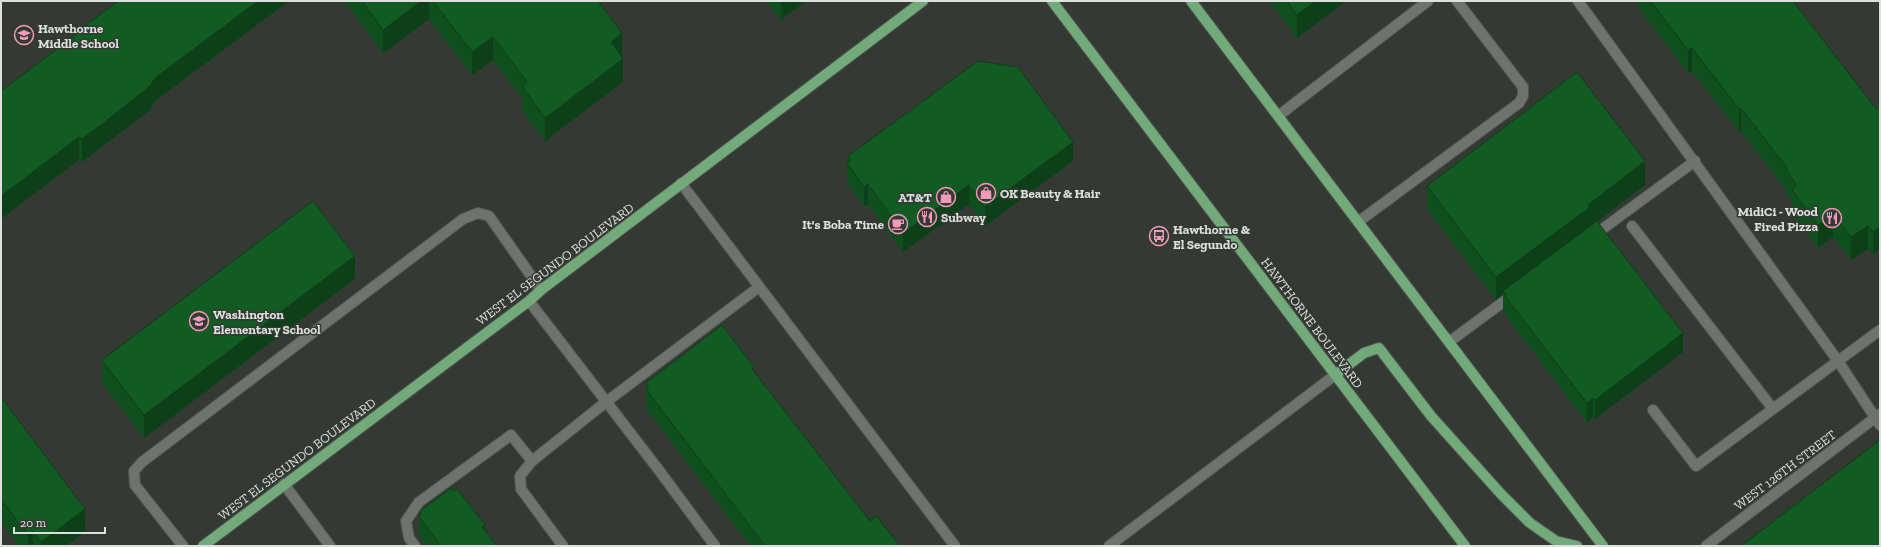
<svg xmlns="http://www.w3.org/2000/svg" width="1881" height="547" viewBox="0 0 1881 547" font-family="'Zilla Slab',serif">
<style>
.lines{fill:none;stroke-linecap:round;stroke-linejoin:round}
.minor-casing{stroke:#515651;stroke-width:12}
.major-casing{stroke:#515651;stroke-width:12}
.minor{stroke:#6d736e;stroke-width:10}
.major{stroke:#72ab79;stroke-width:10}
.wall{fill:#0f4f1e}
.shaded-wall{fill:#0d4018}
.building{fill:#125c23;stroke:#0d4018}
.labels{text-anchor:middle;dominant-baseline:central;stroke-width:3;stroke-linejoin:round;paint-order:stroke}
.poi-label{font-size:13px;font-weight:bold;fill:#dde1dd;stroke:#343934;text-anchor:start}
.street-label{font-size:13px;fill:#dde1dd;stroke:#343934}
</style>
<rect width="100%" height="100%" fill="#343934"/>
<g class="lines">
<!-- minor casing -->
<g class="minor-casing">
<g id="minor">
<path d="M 1578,1 L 1838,361 L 1880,330"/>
<path d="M 1278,116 L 1428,1"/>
<path d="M 681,183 L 955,546"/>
<path d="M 1358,222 L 1519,103 L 1523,96 L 1523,87 L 1457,1"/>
<path d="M 1632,226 L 1773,409 L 1838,361 L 1880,425"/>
<path d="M 1593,236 L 1695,161"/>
<path d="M 529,301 L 658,469 L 715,546"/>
<path d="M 1449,342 L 1514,294"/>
<path d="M 1653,410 L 1696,466 L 1773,409"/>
<path d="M 284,484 L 330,546"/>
<path d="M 183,546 L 135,485 L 134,471 L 142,462 L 463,219 L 478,213 L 489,216 L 541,290"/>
<path d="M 415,546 L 409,538 L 406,521 L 419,502 L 511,435 L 532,461"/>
<path d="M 563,546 L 521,489 L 520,476 L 532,461 L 606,402 L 759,287"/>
<path d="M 1109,546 L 1335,375"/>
<path d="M 1706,546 L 1880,414"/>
</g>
</g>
<!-- major casing -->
<g class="major-casing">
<g id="major">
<path d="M 1052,1 L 1465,546"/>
<path d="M 1191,1 L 1603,546"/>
<path d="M 1335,375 L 1364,353 L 1379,348 L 1431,416 L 1501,494 L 1530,523 L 1556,541 L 1577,546"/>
<path d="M 203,546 L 529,301 L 541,290 L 923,1"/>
</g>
</g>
<!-- minor -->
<use href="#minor" class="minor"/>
<!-- major -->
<use href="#major" class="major"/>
</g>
<!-- wall -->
<g class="wall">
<path d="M 118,1 L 289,1 L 155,101 L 150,110 L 82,162 L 79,160 L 75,33 Z"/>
<path d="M 344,1 L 598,1 L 622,57 L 623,82 L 545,141 L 522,110 L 522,98 L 493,60 L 472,75 L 429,19 L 383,53 Z"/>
<path d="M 766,1 L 806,1 L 781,20 Z"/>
<path d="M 1269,1 L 1346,1 L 1297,38 Z"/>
<path d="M 1636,1 L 1793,1 L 1876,109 L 1873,255 L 1868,249 L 1851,260 L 1833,237 L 1818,248 L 1792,213 L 1792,201 L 1786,193 L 1786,190 L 1741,131 L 1739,132 L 1692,71 L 1688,73 L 1640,10 L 1640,7 Z"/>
<path d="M 848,156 L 1073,161 L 985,226 L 969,204 L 903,252 L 868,204 L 864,206 L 847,182 L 847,163 L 848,162 Z"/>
<path d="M 1645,185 L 1590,227 L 1683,352 L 1595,419 L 1593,417 L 1587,423 L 1505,315 L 1505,312 L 1503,310 L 1503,294 L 1496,300 L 1427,209 L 1427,186 Z"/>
<path d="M 355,279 L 144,438 L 102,383 L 102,360 Z"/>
<path d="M 754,372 L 870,521 L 900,546 L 750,546 L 646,408 L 646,383 Z"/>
<path d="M 1,397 L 85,532 L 66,546 L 19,546 L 1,522 Z"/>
<path d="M 420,511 L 485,531 L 497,546 L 427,546 L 419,536 L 419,516 L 420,516 Z"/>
</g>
<!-- shaded-wall -->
<g class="shaded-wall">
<path d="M 258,1 L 289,1 L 155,101 L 150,110 L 82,162 L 82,139 L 155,78 Z"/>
<path d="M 421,1 L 429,1 L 429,19 L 383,53 L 383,30 Z"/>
<path d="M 781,1 L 806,1 L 781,20 Z"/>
<path d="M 1316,1 L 1346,1 L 1297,38 L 1297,15 Z"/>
<path d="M 622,33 L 622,57 L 611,42 Z"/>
<path d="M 493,37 L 493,60 L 472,75 L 472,52 Z"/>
<path d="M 1692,48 L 1692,71 L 1688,73 L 1688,50 Z"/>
<path d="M 623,59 L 623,82 L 545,141 L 545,118 Z"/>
<path d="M 1741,108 L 1741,131 L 1739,132 L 1739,109 Z"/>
<path d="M 79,137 L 79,160 L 1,219 L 1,196 Z"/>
<path d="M 1073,142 L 1073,161 L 985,226 L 985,207 Z"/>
<path d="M 1645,161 L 1645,185 L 1590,227 L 1590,231 L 1503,291 L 1503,294 L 1496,300 L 1496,277 L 1588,205 Z"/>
<path d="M 868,184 L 868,204 L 864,206 L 864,187 Z"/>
<path d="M 969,185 L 969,204 L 903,252 L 903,233 Z"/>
<path d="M 1833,214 L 1833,237 L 1818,248 L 1818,225 Z"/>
<path d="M 1868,226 L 1868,249 L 1851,260 L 1851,237 Z"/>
<path d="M 1880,226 L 1880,249 L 1873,255 L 1873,232 Z"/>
<path d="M 355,256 L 355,279 L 144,438 L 144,415 Z"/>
<path d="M 1683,333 L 1683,352 L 1595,419 L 1595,400 Z"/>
<path d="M 1593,398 L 1593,417 L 1587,423 L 1587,403 Z"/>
<path d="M 85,509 L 85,532 L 66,546 L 41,546 L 41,542 Z"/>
<path d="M 485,525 L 485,544 L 482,527 Z"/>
<path d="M 33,531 L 33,546 L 28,546 L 28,535 Z"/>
</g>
<!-- building -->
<g class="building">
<path d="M 118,1 L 258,1 L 155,78 L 150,86 L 106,121 L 82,139 L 79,137 L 1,196 L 1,91 L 76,35 L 75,33 Z"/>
<path d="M 362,1 L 421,1 L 383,30 Z"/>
<path d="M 433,1 L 598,1 L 622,33 L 611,42 L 623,59 L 545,118 L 522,86 L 527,82 L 493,37 L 472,52 Z"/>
<path d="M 1287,1 L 1316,1 L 1297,15 Z"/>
<path d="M 1651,1 L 1793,1 L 1876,109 L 1880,106 L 1880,226 L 1873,232 L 1868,226 L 1851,237 L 1833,214 L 1818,225 L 1792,190 L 1797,185 L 1786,170 L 1788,169 L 1741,108 L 1739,109 L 1692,48 L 1688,50 Z"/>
<path d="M 978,61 L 1018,67 L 1073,142 L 985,207 L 969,185 L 903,233 L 868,184 L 864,187 L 847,163 L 851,160 L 848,156 Z"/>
<path d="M 1577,72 L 1645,161 L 1588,205 L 1590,207 L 1496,277 L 1427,186 Z"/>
<path d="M 313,201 L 355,256 L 144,415 L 102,360 Z"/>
<path d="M 1597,221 L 1683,333 L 1595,400 L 1593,398 L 1587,403 L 1505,296 L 1507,295 L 1503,291 Z"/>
<path d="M 722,325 L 754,367 L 752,369 L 870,521 L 876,516 L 900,546 L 765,546 L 646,389 L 649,386 L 646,383 Z"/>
<path d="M 1,397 L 85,509 L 41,542 L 33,531 L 28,535 L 1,499 Z"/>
<path d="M 1880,440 L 1880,546 L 1741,546 Z"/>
<path d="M 451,488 L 454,491 L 457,489 L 468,503 L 485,525 L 482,527 L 497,546 L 441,546 L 419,516 L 422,514 L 420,511 Z"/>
</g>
<!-- icons -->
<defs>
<g id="school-ring" transform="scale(1)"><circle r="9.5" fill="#343934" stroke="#ef9ab8" stroke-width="1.5"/><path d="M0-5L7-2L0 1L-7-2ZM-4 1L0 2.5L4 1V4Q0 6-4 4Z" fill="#ef9ab8"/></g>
<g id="shop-ring" transform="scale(1)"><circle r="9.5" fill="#343934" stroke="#ef9ab8" stroke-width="1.5"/><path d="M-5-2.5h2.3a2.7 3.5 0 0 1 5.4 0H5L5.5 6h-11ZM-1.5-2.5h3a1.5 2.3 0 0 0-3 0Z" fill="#ef9ab8"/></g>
<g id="restaurant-ring" transform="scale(1)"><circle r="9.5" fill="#343934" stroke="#ef9ab8" stroke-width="1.5"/><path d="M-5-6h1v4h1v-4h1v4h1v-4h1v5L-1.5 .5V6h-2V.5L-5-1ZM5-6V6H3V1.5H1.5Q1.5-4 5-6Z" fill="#ef9ab8"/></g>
<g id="cafe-ring" transform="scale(1)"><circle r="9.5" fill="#343934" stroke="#ef9ab8" stroke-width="1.5"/><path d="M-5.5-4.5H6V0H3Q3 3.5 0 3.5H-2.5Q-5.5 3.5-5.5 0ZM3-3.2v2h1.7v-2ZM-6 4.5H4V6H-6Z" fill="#ef9ab8"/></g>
<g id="bus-ring" transform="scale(1)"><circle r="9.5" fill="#343934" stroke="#ef9ab8" stroke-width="1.5"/><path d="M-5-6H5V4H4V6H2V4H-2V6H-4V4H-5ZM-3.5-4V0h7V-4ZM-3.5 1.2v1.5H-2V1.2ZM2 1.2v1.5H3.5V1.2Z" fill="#ef9ab8"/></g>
</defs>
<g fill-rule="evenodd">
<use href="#school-ring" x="24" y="35"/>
<use href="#shop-ring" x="986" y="193"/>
<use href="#shop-ring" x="946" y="197"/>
<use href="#restaurant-ring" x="927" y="217"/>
<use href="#restaurant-ring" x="1832" y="218"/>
<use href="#cafe-ring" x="898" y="224"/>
<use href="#bus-ring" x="1159" y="236"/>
<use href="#school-ring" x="199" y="321"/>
</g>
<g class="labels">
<!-- poi labels -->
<g class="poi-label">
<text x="38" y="28">Hawthorne<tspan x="38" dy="15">Middle School</tspan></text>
<text x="1000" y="193">OK Beauty &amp; Hair</text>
<text x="932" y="197" text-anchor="end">AT&amp;T</text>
<text x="1818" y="211" text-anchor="end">MidiCi - Wood<tspan x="1818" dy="15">Fired Pizza</tspan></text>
<text x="941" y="217">Subway</text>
<text x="884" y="224" text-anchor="end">It's Boba Time</text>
<text x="1173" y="229">Hawthorne &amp;<tspan x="1173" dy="15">El Segundo</tspan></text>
<text x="213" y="314">Washington<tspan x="213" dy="15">Elementary School</tspan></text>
</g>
<!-- street labels -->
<g class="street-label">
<text transform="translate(555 264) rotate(-37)">WEST EL SEGUNDO BOULEVARD</text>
<text transform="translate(1312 323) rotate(53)">HAWTHORNE BOULEVARD</text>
<text transform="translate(297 459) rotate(-37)">WEST EL SEGUNDO BOULEVARD</text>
<text transform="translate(1785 470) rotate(-37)">WEST 126TH STREET</text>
</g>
</g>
<!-- border -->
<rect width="1881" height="547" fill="none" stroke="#dde1dd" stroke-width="4"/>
<!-- scale -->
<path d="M14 527v6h91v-6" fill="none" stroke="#dde1dd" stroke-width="2"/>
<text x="20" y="527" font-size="12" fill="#dde1dd" stroke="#343934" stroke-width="3" paint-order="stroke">20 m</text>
</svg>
